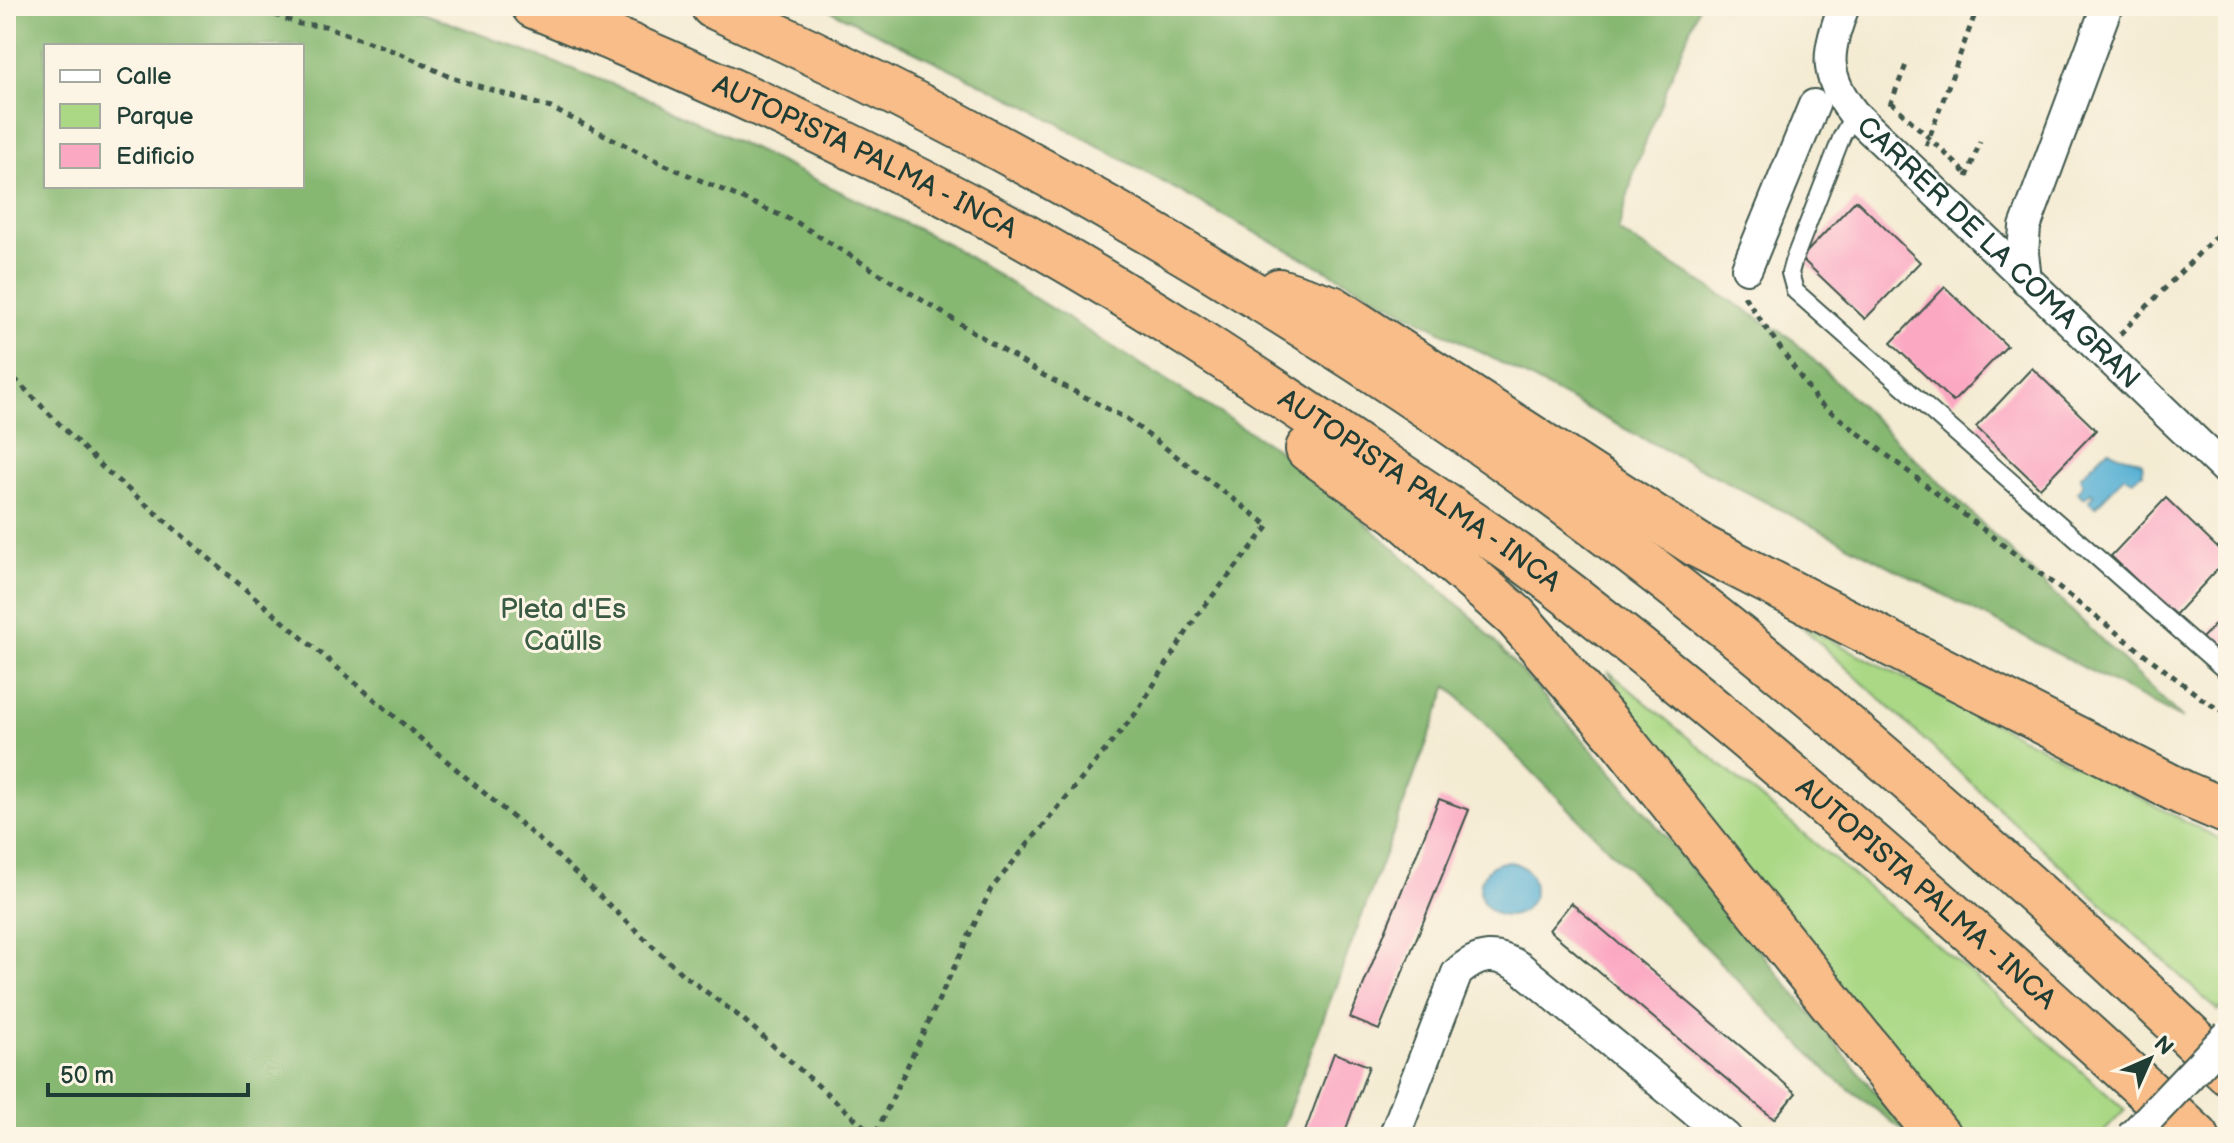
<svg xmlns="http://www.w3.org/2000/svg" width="2234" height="1143" viewBox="0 0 2234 1143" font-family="'Balsamiq Sans',sans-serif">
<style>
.green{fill:#aad885;stroke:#648a5c;stroke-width:2}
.forest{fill:#87b872;stroke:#537a53;stroke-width:2;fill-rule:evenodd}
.water{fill:#56b0d4;stroke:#3a7684;stroke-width:2}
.building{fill:#fba8c3}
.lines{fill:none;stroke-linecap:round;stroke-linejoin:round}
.lane-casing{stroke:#3f574c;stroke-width:20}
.street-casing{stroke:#3f574c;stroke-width:34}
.highway-casing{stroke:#3f574c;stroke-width:48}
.path{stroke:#3f574c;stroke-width:5;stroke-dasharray:6 6;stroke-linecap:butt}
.lane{stroke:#fff;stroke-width:16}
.street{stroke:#fff;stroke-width:30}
.highway{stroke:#f8bd89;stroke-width:44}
.street-bridge-casing{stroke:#3f574c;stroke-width:34;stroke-linecap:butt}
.street-bridge{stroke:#fff;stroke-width:30}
.labels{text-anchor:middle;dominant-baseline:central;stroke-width:6;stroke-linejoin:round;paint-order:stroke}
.street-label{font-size:28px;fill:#1f3d34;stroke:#fcf5e5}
.park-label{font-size:28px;fill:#3b5c44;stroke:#fcf5e5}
</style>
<rect width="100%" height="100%" fill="#fcf5e5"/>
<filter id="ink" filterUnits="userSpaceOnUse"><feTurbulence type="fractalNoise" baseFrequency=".0125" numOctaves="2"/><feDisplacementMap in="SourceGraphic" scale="16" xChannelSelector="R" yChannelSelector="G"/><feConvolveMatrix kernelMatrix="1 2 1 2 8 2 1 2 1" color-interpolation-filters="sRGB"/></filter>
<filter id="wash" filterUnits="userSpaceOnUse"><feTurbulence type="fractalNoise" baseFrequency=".006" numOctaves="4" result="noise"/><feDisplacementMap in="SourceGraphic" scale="32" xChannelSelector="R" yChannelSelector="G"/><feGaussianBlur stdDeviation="1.8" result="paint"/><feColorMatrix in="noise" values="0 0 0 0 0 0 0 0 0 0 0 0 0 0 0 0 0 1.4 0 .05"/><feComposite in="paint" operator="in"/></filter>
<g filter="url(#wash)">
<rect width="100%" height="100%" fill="#f4ebd3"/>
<!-- green -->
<g class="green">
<path d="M 1799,624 L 2228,843 L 2228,1001 L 2218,1011 Z"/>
<path d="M 1608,671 L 1973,975 L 2125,1110 L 2099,1137 L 1961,1137 L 1677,785 Z"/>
</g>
<!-- forest -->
<g class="forest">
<path d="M 6,6 L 405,6 L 641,95 L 946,243 L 1293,459 L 1473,618 L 1615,775 L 1912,1137 L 1832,1076 L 1448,686 L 1279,1137 L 6,1137 ZM 46,46 L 302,46 L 302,186 L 46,186 Z"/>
<path d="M 821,6 L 1699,6 L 1635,169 L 1618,231 L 1792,339 L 2183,719 L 1631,432 L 1224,216 L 1025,105 Z"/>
</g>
<!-- water -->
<g class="water">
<path d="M 2108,449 C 2122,460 2130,454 2142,463 L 2143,473 L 2132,480 L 2125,476 L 2095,507 L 2089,501 L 2094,495 L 2091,492 L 2084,498 L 2077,492 L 2083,484 L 2080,477 Z"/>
<circle cx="1507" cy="889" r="27"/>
</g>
<g id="blocks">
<!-- building -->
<g class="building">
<path d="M 1856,200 L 1920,262 L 1865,319 L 1801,258 Z"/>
<path d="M 1945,287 L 2007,346 L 1953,402 L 1891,343 Z"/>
<path d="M 2032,368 L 2096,430 L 2040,488 L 1976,427 Z"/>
<path d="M 2166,498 L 2228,558 L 2174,616 L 2111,556 Z"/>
<path d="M 2228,611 L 2228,663 L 2202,638 Z"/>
<path d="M 1439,799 L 1469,810 L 1379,1030 L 1350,1018 Z"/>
<path d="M 1571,903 L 1796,1093 L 1774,1119 L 1549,930 Z"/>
<path d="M 1334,1053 L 1369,1066 L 1343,1137 L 1303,1137 Z"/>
</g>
</g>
</g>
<g filter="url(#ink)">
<use href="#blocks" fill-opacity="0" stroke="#3f574c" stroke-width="2"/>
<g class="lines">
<!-- lane casing -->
<g class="lane-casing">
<path id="lane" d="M 1854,114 L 1842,136 L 1793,262 L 1790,273 L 1795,291 L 2228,673"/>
</g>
<!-- street casing -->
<g class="street-casing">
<g id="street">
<path id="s1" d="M 1844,6 C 1827,52 1822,74 1854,114 L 2228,472"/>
<path d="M 1747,268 L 1814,105"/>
<path d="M 2026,280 L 2023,253 L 2025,227 L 2107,6"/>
<path d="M 1394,1137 L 1457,973 C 1479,953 1497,952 1521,968 L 1726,1137"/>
</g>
</g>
<!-- highway casing -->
<g class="highway-casing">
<g id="highway">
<path id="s2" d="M 534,6 C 691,70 845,140 995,220 C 1126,291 1250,374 1374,458 C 1421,490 1470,521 1517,555 C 1610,624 1699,697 1787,772 C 1927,890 2063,1012 2197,1137"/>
<path d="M 713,6 C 969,122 1213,261 1446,419 C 1724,608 1985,840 2228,1072"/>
<path d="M 1279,291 L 1332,308 L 1699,546 L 2183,793 L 2228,812"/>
<path d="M 1308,449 L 1398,513 L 1516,617 L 1621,739 L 1939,1137"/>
</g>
</g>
<!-- path -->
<g class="path">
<path d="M 252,6 L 299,24 L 325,26 L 404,55 L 452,78 L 551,108 L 663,164 L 796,222 L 1043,375 L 1127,419 L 1269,526 L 1198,614 L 1136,713 L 991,889 L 874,1137"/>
<path d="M 1891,102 L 1968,175"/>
<path d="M 1890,105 L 1906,65"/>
<path d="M 1926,146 L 1978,6"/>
<path d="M 1967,177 L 1980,142"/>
<path d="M 1744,296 L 1817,401 L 2205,701 L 2228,715"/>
<path d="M 2120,334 L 2221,231 L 2228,238"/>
<path d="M 6,370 L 102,467 L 550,849 L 682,974 L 743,1019 L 875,1136"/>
</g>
<!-- lane -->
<use href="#lane" class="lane"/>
<!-- street -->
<use href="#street" class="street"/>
<!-- highway -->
<use href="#highway" class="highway"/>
<!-- street-bridge casing -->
<g class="street-bridge-casing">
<path id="street-bridge" d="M 2131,1137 L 2228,1035"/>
</g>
<!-- street-bridge -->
<use href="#street-bridge" class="street-bridge"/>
</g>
</g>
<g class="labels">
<!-- street labels -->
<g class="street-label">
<text stroke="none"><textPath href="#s2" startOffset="364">AUTOPISTA PALMA - INCA</textPath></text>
<text stroke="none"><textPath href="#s1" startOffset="316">CARRER DE LA COMA GRAN</textPath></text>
<text stroke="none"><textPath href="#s2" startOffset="1012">AUTOPISTA PALMA - INCA</textPath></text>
<text stroke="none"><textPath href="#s2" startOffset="1660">AUTOPISTA PALMA - INCA</textPath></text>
</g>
<!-- park labels -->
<g class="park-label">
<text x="563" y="609">Pleta d'Es<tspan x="563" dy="32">Caülls</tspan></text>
</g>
</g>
<!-- margin -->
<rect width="2234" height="1143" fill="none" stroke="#fcf5e5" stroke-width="32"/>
<!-- legend -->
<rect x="44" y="44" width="260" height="144" fill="#fcf5e5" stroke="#a4ab9e" stroke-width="2"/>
<rect x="60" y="70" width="40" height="12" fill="#ffffff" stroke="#a4ab9e" stroke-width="2"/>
<text x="116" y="84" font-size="24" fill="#1f3d34">Calle</text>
<rect x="60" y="104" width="40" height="24" fill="#aad885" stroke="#a4ab9e" stroke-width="2"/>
<text x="116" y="124" font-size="24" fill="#1f3d34">Parque</text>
<rect x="60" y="144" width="40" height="24" fill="#fba8c3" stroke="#a4ab9e" stroke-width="2"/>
<text x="116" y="164" font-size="24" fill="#1f3d34">Edificio</text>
<!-- north arrow -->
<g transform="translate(2150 1059) rotate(45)" stroke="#fcf5e5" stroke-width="6" paint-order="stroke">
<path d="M0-6L14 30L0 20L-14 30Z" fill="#1f3d34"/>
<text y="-12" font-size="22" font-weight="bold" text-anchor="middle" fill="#1f3d34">N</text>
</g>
<!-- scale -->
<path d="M48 1083v12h200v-12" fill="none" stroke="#1f3d34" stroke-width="4"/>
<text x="60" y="1083" font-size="24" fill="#1f3d34" stroke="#fcf5e5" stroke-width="6" paint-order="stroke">50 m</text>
</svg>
